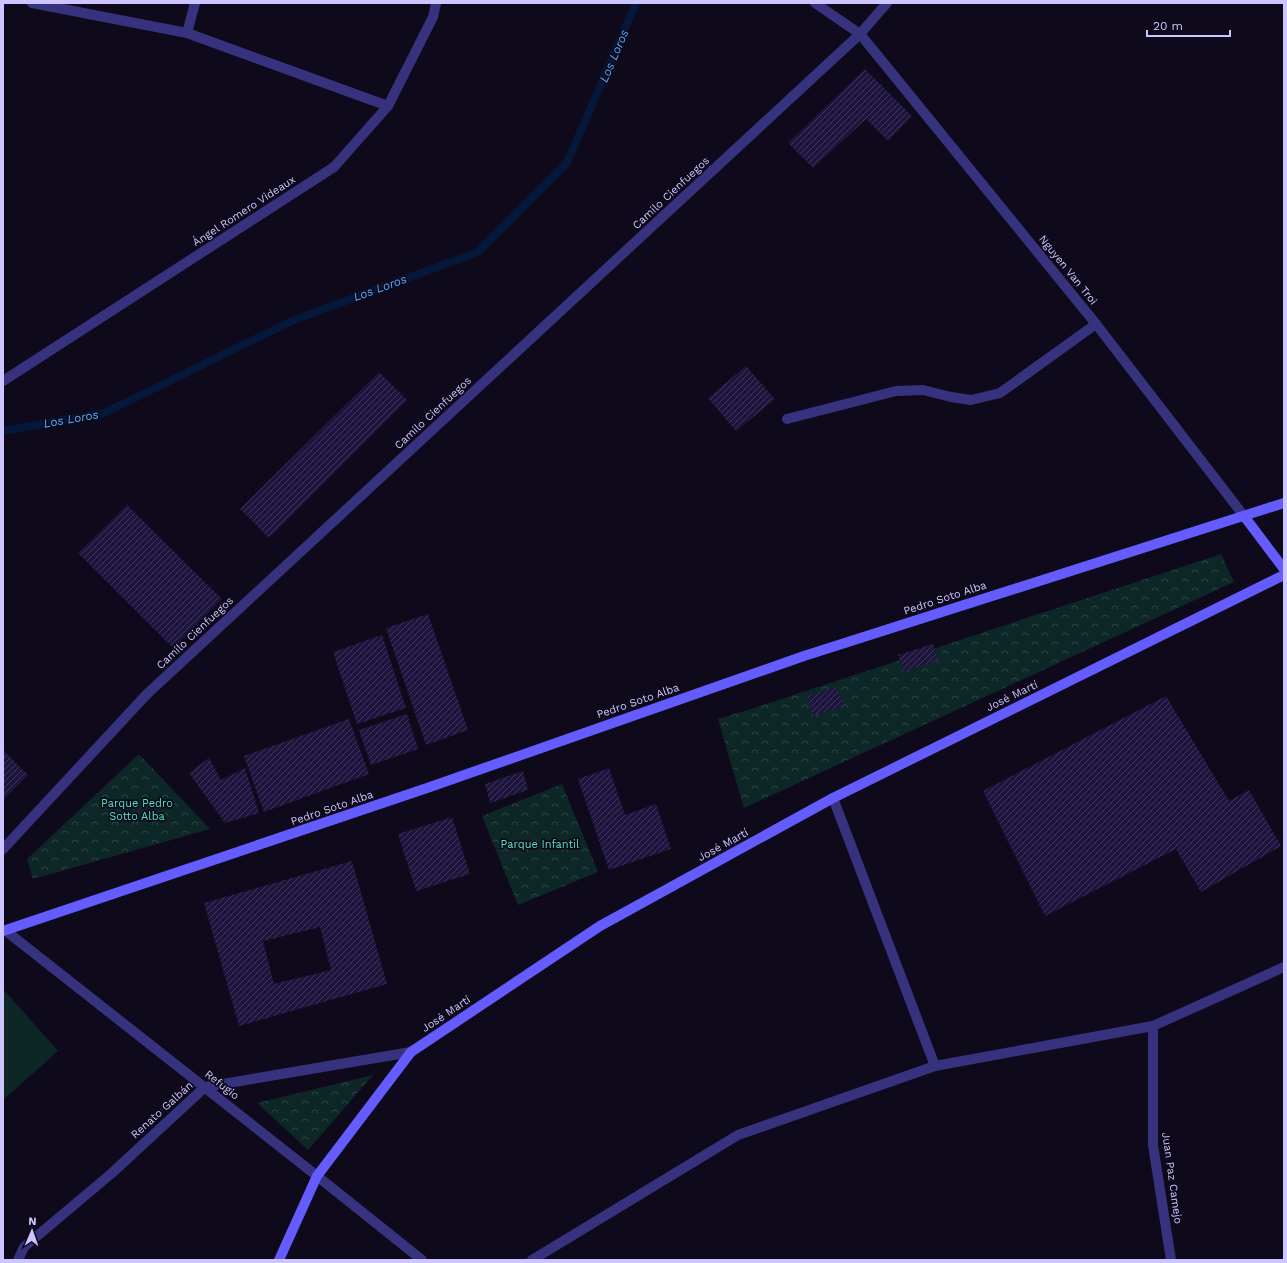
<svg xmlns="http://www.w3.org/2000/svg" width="1287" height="1263" viewBox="0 0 1287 1263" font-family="'Work Sans',sans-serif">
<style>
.park{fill:url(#park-crowns)}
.pitch{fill:#0d2626}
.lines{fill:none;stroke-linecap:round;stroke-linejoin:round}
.stream{stroke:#061839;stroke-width:8}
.building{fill:url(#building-hatch);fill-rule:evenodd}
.lane{stroke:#37327e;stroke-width:10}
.street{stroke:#37327e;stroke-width:10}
.secondary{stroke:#645cff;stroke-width:10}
.labels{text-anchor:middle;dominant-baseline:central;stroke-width:3.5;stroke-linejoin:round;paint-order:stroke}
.street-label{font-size:11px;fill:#cdc5ff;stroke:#0e0a1c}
.park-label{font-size:11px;fill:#4de4c1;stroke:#0e0a1c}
.water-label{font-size:12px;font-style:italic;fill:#53acff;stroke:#0e0a1c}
</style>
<defs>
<pattern id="park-crowns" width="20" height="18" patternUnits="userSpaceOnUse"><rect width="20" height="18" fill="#0d2626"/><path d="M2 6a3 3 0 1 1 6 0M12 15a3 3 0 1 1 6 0" fill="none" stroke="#2f4447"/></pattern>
<pattern id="building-hatch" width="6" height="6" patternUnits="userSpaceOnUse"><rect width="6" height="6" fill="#1e153e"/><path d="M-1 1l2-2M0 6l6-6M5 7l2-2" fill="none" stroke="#3e365b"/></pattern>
</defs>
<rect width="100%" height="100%" fill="#0e0a1c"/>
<!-- park -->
<g class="park">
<path d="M 1221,554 L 1234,582 L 744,808 L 718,719 L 748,710 Z"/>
<path d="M 139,754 L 210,829 L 33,879 L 27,859 Z"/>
<path d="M 562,784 L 598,872 L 518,905 L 482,816 Z"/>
<path d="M 373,1075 L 308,1150 L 257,1103 Z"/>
</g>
<!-- pitch -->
<path class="pitch" d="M 3,989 L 58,1051 L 3,1100 Z"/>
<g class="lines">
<!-- stream -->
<path class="stream" d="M 3,431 L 104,413 L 294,320 L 478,252 L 567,163 L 636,3"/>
</g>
<!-- building -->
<g class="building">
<path d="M 865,69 L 912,116 L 888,141 L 866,119 L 813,168 L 788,143 Z"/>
<path d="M 746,366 L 775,399 L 736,431 L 708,398 Z"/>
<path d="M 379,372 L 407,400 L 269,538 L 240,509 Z"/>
<path d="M 127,505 L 222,599 L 173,648 L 78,553 Z"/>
<path d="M 428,614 L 468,730 L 426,745 L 386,628 Z"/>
<path d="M 382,635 L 406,708 L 357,724 L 333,652 Z"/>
<path d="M 933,644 L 938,660 L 904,672 L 898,655 Z"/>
<path d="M 837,687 L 844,706 L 813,715 L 807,696 Z"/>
<path d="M 1166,696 L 1229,801 L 1249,790 L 1281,846 L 1201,892 L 1176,849 L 1045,916 L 983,791 Z"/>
<path d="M 407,714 L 418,749 L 371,765 L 359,730 Z"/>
<path d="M 349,719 L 369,774 L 264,812 L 244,756 Z"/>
<path d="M 3,750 L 28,775 L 3,800 Z"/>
<path d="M 209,758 L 221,780 L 245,768 L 259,813 L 225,823 L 189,773 Z"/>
<path d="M 609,768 L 625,815 L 656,804 L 671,849 L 609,870 L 578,779 Z"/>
<path d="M 523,771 L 528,790 L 490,803 L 485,784 Z"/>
<path d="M 452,817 L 470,874 L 416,891 L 398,834 Z"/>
<path d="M 352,861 L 387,984 L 239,1026 L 204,903 ZM 320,927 L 331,970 L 274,984 L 263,941 Z"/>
</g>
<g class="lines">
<!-- lane -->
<g class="lane">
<path d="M 187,33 L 195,3"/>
<path d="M 787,419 L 896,391 L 923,390 L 951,397 L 971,400 L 1000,393 L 1096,324"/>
<path d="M 833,798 L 935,1066"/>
</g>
<!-- street -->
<g class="street">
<path d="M 32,3 L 187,33 L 388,106"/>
<path d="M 815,3 L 860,34 L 1096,324 L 1244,516"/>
<path d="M 3,381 L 334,167 L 388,106 L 433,17 L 436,3"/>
<path d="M 3,849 L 147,694 L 860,34 L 887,3"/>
<path d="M 6,931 L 317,1176 L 422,1260"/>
<path d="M 1153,1026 L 1153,1145 L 1171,1260"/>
<path d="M 18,1260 L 24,1247 L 112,1173 L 205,1087 L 411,1052"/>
<path d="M 532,1260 L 738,1135 L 935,1066 L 1153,1026 L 1284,967"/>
</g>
<!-- secondary -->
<g class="secondary">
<path d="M 1244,516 L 1284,569"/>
<path d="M 3,931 L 430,787 L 804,656 L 1284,503"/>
<path d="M 279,1260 L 317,1176 L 411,1052 L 600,926 L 833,798 L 1284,575"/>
</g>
</g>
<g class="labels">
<!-- street labels -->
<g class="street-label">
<text transform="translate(671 193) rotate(-43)">Camilo Cienfuegos</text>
<text transform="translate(244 211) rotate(-33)">Ángel Romero Videaux</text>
<text transform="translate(1068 270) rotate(51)">Nguyen Van Troi</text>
<text transform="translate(433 413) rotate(-43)">Camilo Cienfuegos</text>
<text transform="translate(945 598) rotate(-18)">Pedro Soto Alba</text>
<text transform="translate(195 633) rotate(-43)">Camilo Cienfuegos</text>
<text transform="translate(1012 696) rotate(-26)">José Martí</text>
<text transform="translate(638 701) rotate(-19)">Pedro Soto Alba</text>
<text transform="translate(332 808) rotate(-19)">Pedro Soto Alba</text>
<text transform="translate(723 845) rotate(-29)">José Martí</text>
<text transform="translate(446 1014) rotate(-34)">José Martí</text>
<text transform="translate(222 1085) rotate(38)">Refugio</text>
<text transform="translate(162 1110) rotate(-42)">Renato Galbán</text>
<text transform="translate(1172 1178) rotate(82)">Juan Paz Camejo</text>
</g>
<!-- park labels -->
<g class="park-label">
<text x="137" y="803">Parque Pedro<tspan x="137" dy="13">Sotto Alba</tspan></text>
<text x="540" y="844">Parque Infantil</text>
</g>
<!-- water labels -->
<g class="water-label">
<text transform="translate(614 56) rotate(-67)">Los Loros</text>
<text transform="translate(380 288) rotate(-20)">Los Loros</text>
<text transform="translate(71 419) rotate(-10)">Los Loros</text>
</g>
</g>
<!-- border -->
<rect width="1287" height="1263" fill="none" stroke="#cdc5ff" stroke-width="8"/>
<!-- north arrow -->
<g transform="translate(32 1231) rotate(2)" stroke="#0e0a1c" stroke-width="3" paint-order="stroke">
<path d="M0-3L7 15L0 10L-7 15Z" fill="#cdc5ff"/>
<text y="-6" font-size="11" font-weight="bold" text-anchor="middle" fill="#cdc5ff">N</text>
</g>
<!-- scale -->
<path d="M1147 30v6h83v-6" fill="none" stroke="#cdc5ff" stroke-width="2"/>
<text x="1153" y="30" font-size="12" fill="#cdc5ff" stroke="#0e0a1c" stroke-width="3" paint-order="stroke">20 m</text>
</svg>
